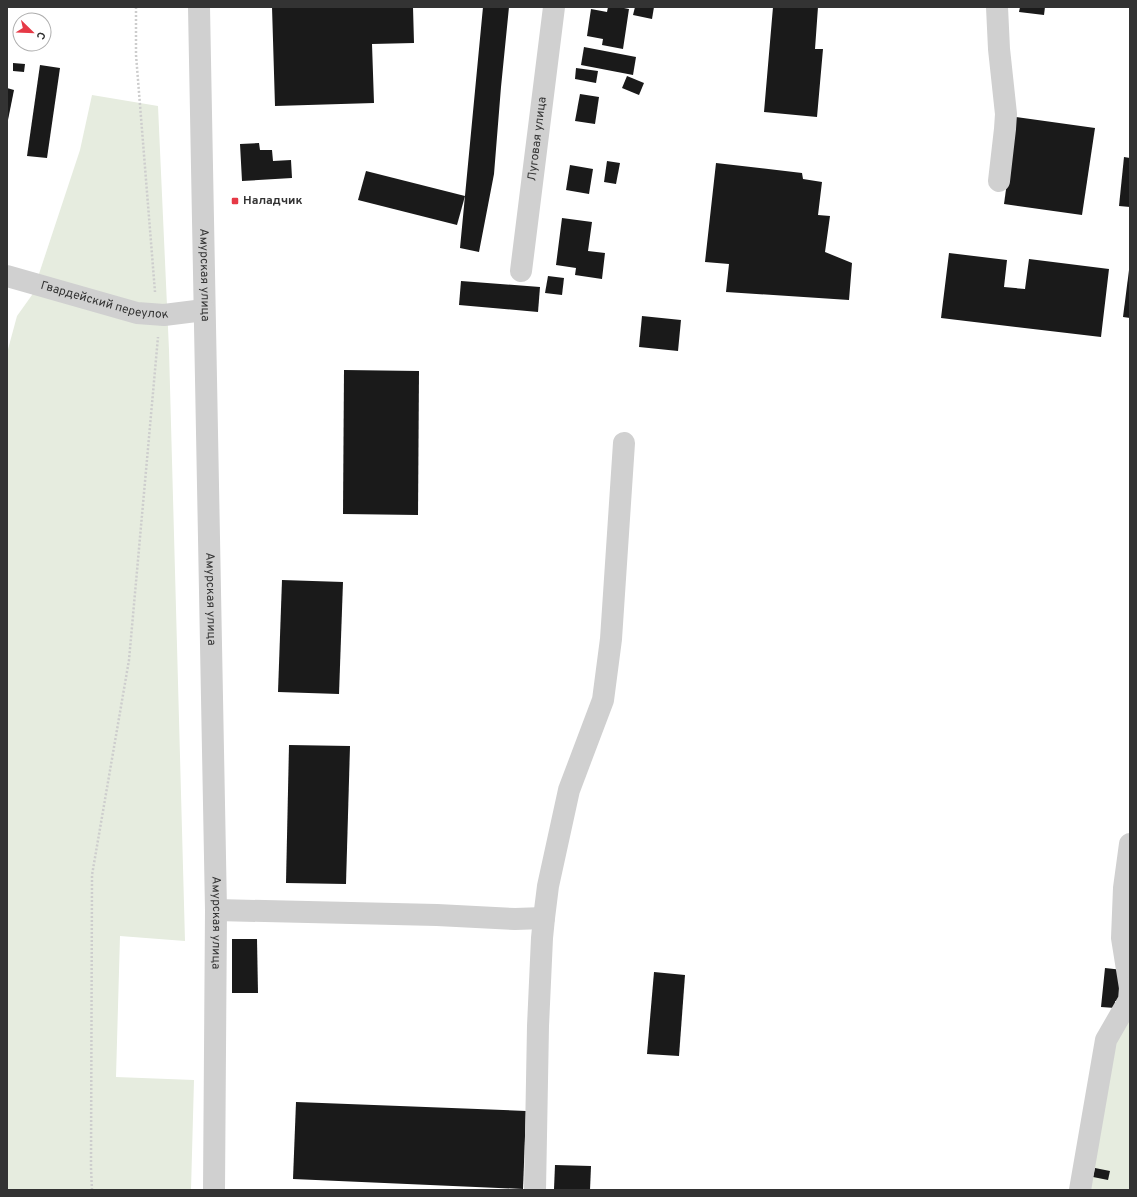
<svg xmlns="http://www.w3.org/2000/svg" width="1137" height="1197" viewBox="0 0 1137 1197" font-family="Overpass,sans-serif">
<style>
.green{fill:#e6ecdf}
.building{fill:#1a1a1a}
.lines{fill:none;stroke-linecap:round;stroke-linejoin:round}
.path{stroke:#cdcdcd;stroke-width:2.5;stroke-dasharray:2 2;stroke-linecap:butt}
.minor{stroke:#d0d0d0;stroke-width:22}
.poi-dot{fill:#e63946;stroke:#fff;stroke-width:1.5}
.labels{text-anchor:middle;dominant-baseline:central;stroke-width:4;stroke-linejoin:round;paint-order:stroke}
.street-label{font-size:12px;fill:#333;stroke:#fff}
.poi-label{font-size:12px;font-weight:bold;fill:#333;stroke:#fff;text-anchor:start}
</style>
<rect width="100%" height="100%" fill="#fff"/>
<!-- green -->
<g class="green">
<path d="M 92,95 L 158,106 L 169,350 L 185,941 L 120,936 L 116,1077 L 194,1080 L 191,1190 L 7,1190 L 7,353 L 17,316 L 32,295 L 80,150 Z"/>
<path d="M 1130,852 L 1130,1190 L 1090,1190 L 1108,1084 Z"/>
</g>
<!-- building -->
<g class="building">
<path d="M 272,7 L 413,7 L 414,43 L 372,44 L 374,103 L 275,106 Z"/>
<path d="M 483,7 L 509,7 L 501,87 L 494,174 L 479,252 L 460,248 Z"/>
<path d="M 608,7 L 619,7 L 629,9 L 623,49 L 602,45 L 603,39 L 587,36 L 591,9 L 607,12 Z"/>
<path d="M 635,7 L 654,7 L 652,19 L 633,15 Z"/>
<path d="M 773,7 L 818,7 L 815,49 L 823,49 L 817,117 L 764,112 Z"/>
<path d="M 1020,7 L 1045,7 L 1044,15 L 1019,12 Z"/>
<path d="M 584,47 L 636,57 L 633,75 L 581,65 Z"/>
<path d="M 13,63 L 25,64 L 24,72 L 13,71 Z"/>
<path d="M 40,65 L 60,68 L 47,158 L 27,156 Z"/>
<path d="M 576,68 L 598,71 L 596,83 L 575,79 Z"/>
<path d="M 627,76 L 644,83 L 639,95 L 622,88 Z"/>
<path d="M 7,88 L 14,90 L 8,120 L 7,120 Z"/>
<path d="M 580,94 L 599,97 L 595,124 L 575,121 Z"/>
<path d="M 1016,117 L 1095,128 L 1082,215 L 1004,204 Z"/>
<path d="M 259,143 L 260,150 L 272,150 L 273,161 L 291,160 L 292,178 L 242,181 L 240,144 Z"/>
<path d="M 1124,157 L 1130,158 L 1130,207 L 1119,206 Z"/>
<path d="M 607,161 L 620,163 L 616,184 L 604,182 Z"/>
<path d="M 716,163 L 802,173 L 803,179 L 822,182 L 818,215 L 830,216 L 825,252 L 852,263 L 849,300 L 726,292 L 729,264 L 705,262 Z"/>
<path d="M 570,165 L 593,169 L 589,194 L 566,190 Z"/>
<path d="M 366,171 L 465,196 L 457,225 L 358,200 Z"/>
<path d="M 562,218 L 592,222 L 588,251 L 605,253 L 602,279 L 575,275 L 576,268 L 556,265 Z"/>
<path d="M 949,253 L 1007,260 L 1004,287 L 1025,289 L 1029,259 L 1109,269 L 1101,337 L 941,318 Z"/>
<path d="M 1129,270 L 1130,270 L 1130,318 L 1123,317 Z"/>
<path d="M 548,276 L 564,278 L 562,295 L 545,293 Z"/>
<path d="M 461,281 L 540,287 L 538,312 L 459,305 Z"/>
<path d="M 642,316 L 681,320 L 678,351 L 639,347 Z"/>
<path d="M 344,370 L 419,371 L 418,515 L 343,514 Z"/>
<path d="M 282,580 L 343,582 L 339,694 L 278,692 Z"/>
<path d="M 289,745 L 350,746 L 346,884 L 286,883 Z"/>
<path d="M 232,939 L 257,939 L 258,993 L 232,993 Z"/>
<path d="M 1105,968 L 1123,970 L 1120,1001 L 1115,1001 L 1115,1008 L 1101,1007 Z"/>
<path d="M 654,972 L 685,975 L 679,1056 L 647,1054 Z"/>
<path d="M 296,1102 L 526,1111 L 523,1189 L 293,1179 Z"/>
<path d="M 555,1165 L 591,1166 L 590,1190 L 554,1189 Z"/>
<path d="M 1095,1168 L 1110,1171 L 1108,1180 L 1093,1177 Z"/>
</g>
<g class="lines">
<!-- path -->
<g class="path">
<path d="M 136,7 L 136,55 L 155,292"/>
<path d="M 92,1190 L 91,1168 L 92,875 L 129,660 L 158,337"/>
</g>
<!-- minor -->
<g class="minor">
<path id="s1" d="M 199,7 L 216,910 L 214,1190"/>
<path d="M 997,7 L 999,49 L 1006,114 L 1005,129 L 999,181"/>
<path id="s2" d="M 521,271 L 554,7"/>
<path id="s3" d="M 7,276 L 137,313 L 164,315 L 204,310"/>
<path d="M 1130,844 L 1124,888 L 1122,938 L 1130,988"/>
<path d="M 216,910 L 437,915 L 515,919 L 544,918"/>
<path d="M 535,1190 L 538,1026 L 542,938 L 544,918 L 548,886 L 569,790 L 603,700 L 611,639 L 624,443"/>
<path d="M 1080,1190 L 1106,1040 L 1129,1000 L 1130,988"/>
</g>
</g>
<!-- markers -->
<rect class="poi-dot" x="231" y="197" width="8" height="8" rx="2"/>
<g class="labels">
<!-- street labels -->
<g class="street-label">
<text stroke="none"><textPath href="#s2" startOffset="133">Луговая улица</textPath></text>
<text stroke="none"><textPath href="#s1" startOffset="268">Амурская улица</textPath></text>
<text stroke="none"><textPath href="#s3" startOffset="101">Гвардейский переулок</textPath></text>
<text stroke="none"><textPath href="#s1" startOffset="592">Амурская улица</textPath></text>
<text stroke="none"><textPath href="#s1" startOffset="916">Амурская улица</textPath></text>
</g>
<!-- poi labels -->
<g class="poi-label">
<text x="243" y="201">Наладчик</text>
</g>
</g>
<!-- border -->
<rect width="1137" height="1197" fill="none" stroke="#333333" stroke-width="16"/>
<!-- north arrow -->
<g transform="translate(32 32) rotate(113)"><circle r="19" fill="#ffffff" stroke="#adadad"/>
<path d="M0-3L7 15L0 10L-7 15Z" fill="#e63946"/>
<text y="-6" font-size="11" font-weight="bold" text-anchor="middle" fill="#333333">С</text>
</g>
</svg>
